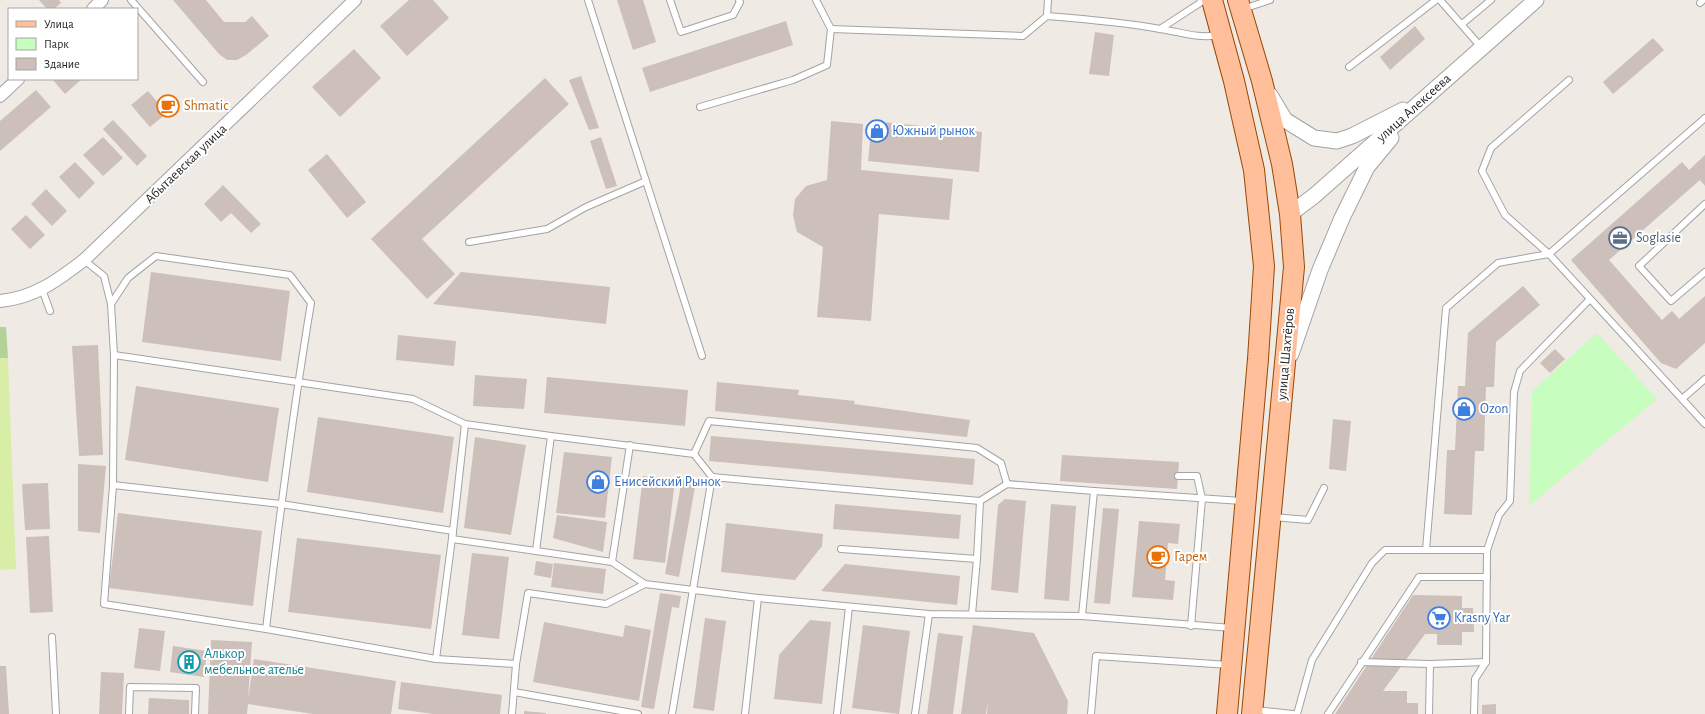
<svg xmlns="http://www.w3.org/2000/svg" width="1705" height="714" viewBox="0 0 1705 714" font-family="'Alegreya Sans',sans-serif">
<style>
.grass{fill:#d8eea7}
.forest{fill:#b4d297}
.park{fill:#c7fdbf}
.building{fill:#cdbfba}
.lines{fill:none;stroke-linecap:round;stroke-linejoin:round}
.service-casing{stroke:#a3a3a3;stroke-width:8}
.minor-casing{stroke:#a3a3a3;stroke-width:14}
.tertiary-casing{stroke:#a3a3a3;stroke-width:17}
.primary-casing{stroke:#9a4800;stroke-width:22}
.service{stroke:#fff;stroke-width:6}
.minor{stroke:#fff;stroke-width:12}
.tertiary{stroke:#fff;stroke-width:15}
.primary{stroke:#ffbf9b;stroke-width:20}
.labels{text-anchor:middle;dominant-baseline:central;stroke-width:4;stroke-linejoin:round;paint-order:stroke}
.food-label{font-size:14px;fill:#c56008;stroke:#fff;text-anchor:start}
.street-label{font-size:14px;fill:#1f1f1f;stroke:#fff}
.shop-label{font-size:14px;fill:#366cbe;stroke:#fff;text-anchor:start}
.service-label{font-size:14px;fill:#4e5e75;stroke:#fff;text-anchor:start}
.culture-label{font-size:14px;fill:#0d838f;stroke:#fff;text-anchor:start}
</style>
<rect width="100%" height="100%" fill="#f0eae4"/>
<!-- grass -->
<path class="grass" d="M 0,358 L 8,358 L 16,569 L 0,570 Z"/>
<!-- forest -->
<path class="forest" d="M 0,327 L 6,327 L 8,358 L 0,358 Z"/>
<!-- park -->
<path class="park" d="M 1597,333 L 1657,399 L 1529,506 L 1532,391 Z"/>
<!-- building -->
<g class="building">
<path d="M 39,0 L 59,0 L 61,3 L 54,9 L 47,9 Z"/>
<path d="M 173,0 L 206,0 L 224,22 L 245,22 L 252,16 L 269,36 L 246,55 L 237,60 L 227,60 L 219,54 Z"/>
<path d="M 409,0 L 433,0 L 449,18 L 407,56 L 380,26 Z"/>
<path d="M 617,0 L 643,0 L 656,42 L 633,50 Z"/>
<path d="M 786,21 L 793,45 L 650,92 L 642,68 Z"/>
<path d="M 1415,26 L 1425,39 L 1390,70 L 1380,57 Z"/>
<path d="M 1095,32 L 1114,35 L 1109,76 L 1089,74 Z"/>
<path d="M 1653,38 L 1664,50 L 1613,94 L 1603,82 Z"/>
<path d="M 354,49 L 381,78 L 340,117 L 312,87 Z"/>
<path d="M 581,76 L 599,128 L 589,130 L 569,80 Z"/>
<path d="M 545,78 L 569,104 L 422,239 L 455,274 L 427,299 L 371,239 Z"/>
<path d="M 52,79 L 82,79 L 65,94 Z"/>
<path d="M 36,90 L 51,107 L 0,151 L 0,121 Z"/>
<path d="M 148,91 L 167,113 L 150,127 L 131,105 Z"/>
<path d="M 113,120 L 147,156 L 137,166 L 103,129 Z"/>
<path d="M 831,121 L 863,124 L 861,170 L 953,179 L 949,220 L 879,214 L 871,321 L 817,317 L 823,247 L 797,232 L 793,215 L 795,199 L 806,186 L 827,180 Z"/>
<path d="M 872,121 L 982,132 L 979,172 L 868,161 Z"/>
<path d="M 103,137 L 123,158 L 103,176 L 83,155 Z"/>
<path d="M 601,137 L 617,186 L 606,189 L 590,141 Z"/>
<path d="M 327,154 L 366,202 L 347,218 L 308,170 Z"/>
<path d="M 1705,155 L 1705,186 L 1700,180 L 1609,260 L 1662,320 L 1672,311 L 1679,319 L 1705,296 L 1705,343 L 1676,369 L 1661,363 L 1571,260 L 1682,162 L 1689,170 Z"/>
<path d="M 75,162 L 95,183 L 79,199 L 59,177 Z"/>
<path d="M 223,185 L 261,224 L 251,233 L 231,213 L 221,222 L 204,204 Z"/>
<path d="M 46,189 L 67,211 L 52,226 L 31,204 Z"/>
<path d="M 26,215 L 45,235 L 30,249 L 11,229 Z"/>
<path d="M 151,272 L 290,291 L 281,361 L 142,342 Z"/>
<path d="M 461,272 L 610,287 L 606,324 L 433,304 Z"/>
<path d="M 1523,286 L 1540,305 L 1496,342 L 1494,387 L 1486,387 L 1484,451 L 1475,451 L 1472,515 L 1444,514 L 1447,450 L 1455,450 L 1458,386 L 1465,386 L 1468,333 Z"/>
<path d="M 398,335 L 456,341 L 454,366 L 396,360 Z"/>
<path d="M 98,345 L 103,455 L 79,456 L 72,346 Z"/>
<path d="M 1555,349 L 1565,359 L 1550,373 L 1540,363 Z"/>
<path d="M 475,375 L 527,379 L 524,409 L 473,406 Z"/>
<path d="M 547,377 L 688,390 L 685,426 L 544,413 Z"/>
<path d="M 717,382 L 799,390 L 798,395 L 855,401 L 854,404 L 970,420 L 967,437 L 715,411 Z"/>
<path d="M 136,386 L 279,408 L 268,482 L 125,460 Z"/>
<path d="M 318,417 L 454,437 L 443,513 L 307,492 Z"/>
<path d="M 1333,419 L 1351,421 L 1346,471 L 1329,469 Z"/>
<path d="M 711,436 L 975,459 L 973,485 L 709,461 Z"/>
<path d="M 475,437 L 526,445 L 511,535 L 464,528 Z"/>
<path d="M 564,452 L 612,457 L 605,518 L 556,513 Z"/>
<path d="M 1062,455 L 1179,462 L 1177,489 L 1060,481 Z"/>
<path d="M 78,464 L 106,466 L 100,533 L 78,531 Z"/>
<path d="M 643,476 L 675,480 L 665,563 L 633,559 Z"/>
<path d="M 682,479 L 696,481 L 679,577 L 665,574 Z"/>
<path d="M 48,483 L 50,529 L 25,530 L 22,484 Z"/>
<path d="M 1005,499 L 1026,501 L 1018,593 L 991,590 L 998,505 Z"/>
<path d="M 835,504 L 961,515 L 959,539 L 833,529 Z"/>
<path d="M 1051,504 L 1076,506 L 1069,601 L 1044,599 Z"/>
<path d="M 1103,508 L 1119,509 L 1110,604 L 1094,603 Z"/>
<path d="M 118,513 L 262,531 L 253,606 L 109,588 Z"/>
<path d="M 557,515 L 607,522 L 603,552 L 553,538 Z"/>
<path d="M 1139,521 L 1180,524 L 1178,544 L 1168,543 L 1165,580 L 1175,581 L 1173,600 L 1132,597 Z"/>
<path d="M 726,523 L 823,534 L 822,546 L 795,580 L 721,572 Z"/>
<path d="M 49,536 L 53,612 L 30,613 L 26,537 Z"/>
<path d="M 297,538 L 441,555 L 431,629 L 288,612 Z"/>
<path d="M 472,553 L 509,557 L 499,639 L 462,635 Z"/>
<path d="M 536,561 L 553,564 L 551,578 L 534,575 Z"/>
<path d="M 554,563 L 606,569 L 603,594 L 551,587 Z"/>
<path d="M 845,564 L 960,576 L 957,605 L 821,591 Z"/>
<path d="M 660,593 L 681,596 L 679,608 L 672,607 L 654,709 L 641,707 Z"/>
<path d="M 1413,595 L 1462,596 L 1462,608 L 1473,608 L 1474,632 L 1462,632 L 1462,645 L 1437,645 L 1437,634 L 1425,634 L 1383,691 L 1407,691 L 1407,703 L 1418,703 L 1418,714 L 1335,714 Z"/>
<path d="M 705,618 L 726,621 L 714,711 L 693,708 Z"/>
<path d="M 810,620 L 831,622 L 822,704 L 774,699 L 779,655 Z"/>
<path d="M 544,622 L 623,637 L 625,625 L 651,630 L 639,701 L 533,682 Z"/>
<path d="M 863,625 L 910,631 L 899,714 L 852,708 Z"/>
<path d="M 973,625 L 1034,633 L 1068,701 L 1067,714 L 987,714 L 988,701 L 986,714 L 961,714 Z"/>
<path d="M 139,628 L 165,631 L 160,671 L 134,668 Z"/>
<path d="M 938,633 L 963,636 L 953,714 L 927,714 Z"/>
<path d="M 211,640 L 252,642 L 248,699 L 254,659 L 396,681 L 391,714 L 313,714 L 248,704 L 247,714 L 208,714 Z"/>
<path d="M 173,646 L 207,651 L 204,677 L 170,672 Z"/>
<path d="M 0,666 L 6,666 L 9,714 L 0,714 Z"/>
<path d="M 101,672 L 124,673 L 122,714 L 99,714 Z"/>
<path d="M 401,682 L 502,695 L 500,714 L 433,714 L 398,709 Z"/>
<path d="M 149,698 L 189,700 L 189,714 L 148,714 Z"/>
<path d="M 1496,704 L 1496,714 L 1482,714 L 1482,705 Z"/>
<path d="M 524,711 L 546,713 L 546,714 L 524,714 Z"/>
</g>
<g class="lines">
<!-- service casing -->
<g class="service-casing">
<g id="service">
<path d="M 131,0 L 203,82"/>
<path d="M 588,0 L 702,356"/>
<path d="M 670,0 L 681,32 L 733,15 L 740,2 L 739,0"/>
<path d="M 1440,0 L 1481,47"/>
<path d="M 1700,3 L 1703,0"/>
<path d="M 1243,9 L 1270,0"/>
<path d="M 1047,16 L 1048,0"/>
<path d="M 1462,24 L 1491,0"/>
<path d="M 831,29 L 1023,36 L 1047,16 C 1085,19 1123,22 1160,29 C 1181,32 1198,39 1218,35"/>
<path d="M 1160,29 L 1200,3 L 1201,0"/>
<path d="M 1349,67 L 1436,0"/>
<path d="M 1569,80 L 1491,148 L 1482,171 L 1505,215 L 1549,254 L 1705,424"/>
<path d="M 700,107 L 793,80 L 827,65 L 831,29 L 816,0"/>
<path d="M 1705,204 L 1639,266 L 1671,301 L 1705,272"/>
<path d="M 469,242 L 547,229 L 586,207 L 646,181"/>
<path d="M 84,260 L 104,276 L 111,304 L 114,355 L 113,485 L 281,504 L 453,531 L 452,539 L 536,551"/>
<path d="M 42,289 L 50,311"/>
<path d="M 111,304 L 128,278 L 156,256 L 290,275 L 311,303 C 293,411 279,520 266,629 L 436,659 L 516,664"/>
<path d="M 114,355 L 413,399 L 465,424 L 551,436"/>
<path d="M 1682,399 L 1705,379"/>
<path d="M 694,454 L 551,436 L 536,551 L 612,562 L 645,584 L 758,598 L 929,614 L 1082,616 L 1232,628"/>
<path d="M 1178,476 L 1197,476 L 1202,499 L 1191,626"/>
<path d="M 712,477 L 980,501 L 1007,484 L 1094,491 L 1242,501"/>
<path d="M 113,485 L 104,604 L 266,629"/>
<path d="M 1273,517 L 1308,520 L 1324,488"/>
<path d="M 841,549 L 977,559"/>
<path d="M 1426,550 L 1446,308 L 1498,263 L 1549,254 L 1705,118"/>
<path d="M 612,562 L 630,445"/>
<path d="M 972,614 L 977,559 L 980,501"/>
<path d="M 1082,616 L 1094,491"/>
<path d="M 52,637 L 56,714"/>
<path d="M 436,659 L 453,531 L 465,424"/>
<path d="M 1361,662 L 1430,664 L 1486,662"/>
<path d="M 514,692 L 638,714"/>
<path d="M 1256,710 L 1293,714"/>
<path d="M 129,714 L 130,687 L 196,688 L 195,714"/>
<path d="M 512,714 L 516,664 L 528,593 L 606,604 L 645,584"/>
<path d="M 672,714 L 712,477 L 694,454 L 709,421 L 977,448 L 1001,463 L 1007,484"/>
<path d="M 745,714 L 758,598"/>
<path d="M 837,714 L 849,607"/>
<path d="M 915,714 L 929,614"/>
<path d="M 1091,714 L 1096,656 L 1229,665"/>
<path d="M 1297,714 L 1312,660 L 1372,563 L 1385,550 L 1487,550"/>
<path d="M 1328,714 L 1419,577 L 1487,577"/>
<path d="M 1429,714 L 1430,664"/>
<path d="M 1474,714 L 1475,679 L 1486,662 L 1487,550 L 1499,515 L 1510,501 L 1514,392 L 1520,371 L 1589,300"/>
</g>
</g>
<!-- minor casing -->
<g class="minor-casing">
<g id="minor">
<path d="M 93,9 L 102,0"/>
<path d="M 0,96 L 18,79"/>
<path d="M 0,301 C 34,298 58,280 84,260 L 355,0"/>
</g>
</g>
<!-- tertiary casing -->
<g class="tertiary-casing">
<g id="tertiary">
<path d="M 1270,95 L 1285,120 L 1314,138 L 1337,141 L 1352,136 L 1403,110"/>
<path d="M 1290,214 L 1314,196 L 1536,0"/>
<path d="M 1291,354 L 1320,270 L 1342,218 L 1367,167 L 1391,138"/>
</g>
</g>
<!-- primary casing -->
<g class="primary-casing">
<g id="primary">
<path d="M 1212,0 L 1234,81 L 1254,170 L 1264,266 L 1258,359 L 1227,714"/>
<path d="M 1238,0 L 1262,81 L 1282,164 L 1290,214 L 1294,267 L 1252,714"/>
</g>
</g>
<!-- service -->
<use href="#service" class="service"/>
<!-- minor -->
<use href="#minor" class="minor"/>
<!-- tertiary -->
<use href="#tertiary" class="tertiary"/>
<!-- primary -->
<use href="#primary" class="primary"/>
</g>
<!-- icons -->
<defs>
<g id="cafe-ring" transform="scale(1.15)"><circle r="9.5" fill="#fff" stroke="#e8710a" stroke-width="1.5"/><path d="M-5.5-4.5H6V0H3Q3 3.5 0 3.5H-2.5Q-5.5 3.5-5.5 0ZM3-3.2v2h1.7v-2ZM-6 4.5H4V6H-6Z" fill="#e8710a"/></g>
<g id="shop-ring" transform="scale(1.15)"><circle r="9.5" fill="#fff" stroke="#3f7fe0" stroke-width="1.5"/><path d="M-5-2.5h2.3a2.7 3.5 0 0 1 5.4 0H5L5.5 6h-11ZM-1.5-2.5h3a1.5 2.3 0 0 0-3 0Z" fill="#3f7fe0"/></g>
<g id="office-ring" transform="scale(1.15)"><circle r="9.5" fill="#fff" stroke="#5c6f8a" stroke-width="1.5"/><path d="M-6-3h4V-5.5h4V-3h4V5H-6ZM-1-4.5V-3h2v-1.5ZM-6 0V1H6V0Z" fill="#5c6f8a"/></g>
<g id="supermarket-ring" transform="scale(1.15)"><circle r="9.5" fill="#fff" stroke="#3f7fe0" stroke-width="1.5"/><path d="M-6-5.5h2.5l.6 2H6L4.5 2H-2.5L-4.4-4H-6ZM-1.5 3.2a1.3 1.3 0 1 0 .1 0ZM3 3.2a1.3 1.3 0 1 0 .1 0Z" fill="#3f7fe0"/></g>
<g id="building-ring" transform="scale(1.15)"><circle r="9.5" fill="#fff" stroke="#0f9aa8" stroke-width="1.5"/><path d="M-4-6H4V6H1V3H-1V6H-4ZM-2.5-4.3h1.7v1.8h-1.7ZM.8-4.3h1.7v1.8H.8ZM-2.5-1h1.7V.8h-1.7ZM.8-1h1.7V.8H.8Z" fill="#0f9aa8"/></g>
</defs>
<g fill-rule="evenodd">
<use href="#cafe-ring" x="168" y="106"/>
<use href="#shop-ring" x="877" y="131"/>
<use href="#office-ring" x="1620" y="238"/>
<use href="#shop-ring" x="1464" y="409"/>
<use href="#shop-ring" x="598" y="482"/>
<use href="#cafe-ring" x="1158" y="557"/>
<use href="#supermarket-ring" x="1439" y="618"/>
<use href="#building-ring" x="189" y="662"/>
</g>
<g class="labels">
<!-- food labels -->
<g class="food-label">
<text x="184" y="106">Shmatic</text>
<text x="1174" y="557">Гарем</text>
</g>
<!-- street labels -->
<g class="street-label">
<text transform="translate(1414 108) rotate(-42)">улица Алексеева</text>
<text transform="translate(186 164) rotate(-44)">Абытаевская улица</text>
<text transform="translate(1286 354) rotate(-85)">улица Шахтёров</text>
</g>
<!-- shop labels -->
<g class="shop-label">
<text x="892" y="131">Южный рынок</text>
<text x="1480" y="409">Ozon</text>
<text x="614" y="482">Енисейский Рынок</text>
<text x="1454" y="618">Krasny Yar</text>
</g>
<!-- service labels -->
<g class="service-label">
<text x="1636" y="238">Soglasie</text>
</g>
<!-- culture labels -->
<g class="culture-label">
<text x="204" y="654">Алькор<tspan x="204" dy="16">мебельное ателье</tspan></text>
</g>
</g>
<!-- legend -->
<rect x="8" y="8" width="130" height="72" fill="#ffffff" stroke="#a5a5a5"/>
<rect x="16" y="21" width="20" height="6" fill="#ffbf9b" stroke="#a5a5a5"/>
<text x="44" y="28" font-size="12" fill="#1f1f1f">Улица</text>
<rect x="16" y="38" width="20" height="12" fill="#c7fdbf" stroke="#a5a5a5"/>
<text x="44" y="48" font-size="12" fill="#1f1f1f">Парк</text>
<rect x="16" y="58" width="20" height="12" fill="#cdbfba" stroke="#a5a5a5"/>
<text x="44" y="68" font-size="12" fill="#1f1f1f">Здание</text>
</svg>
